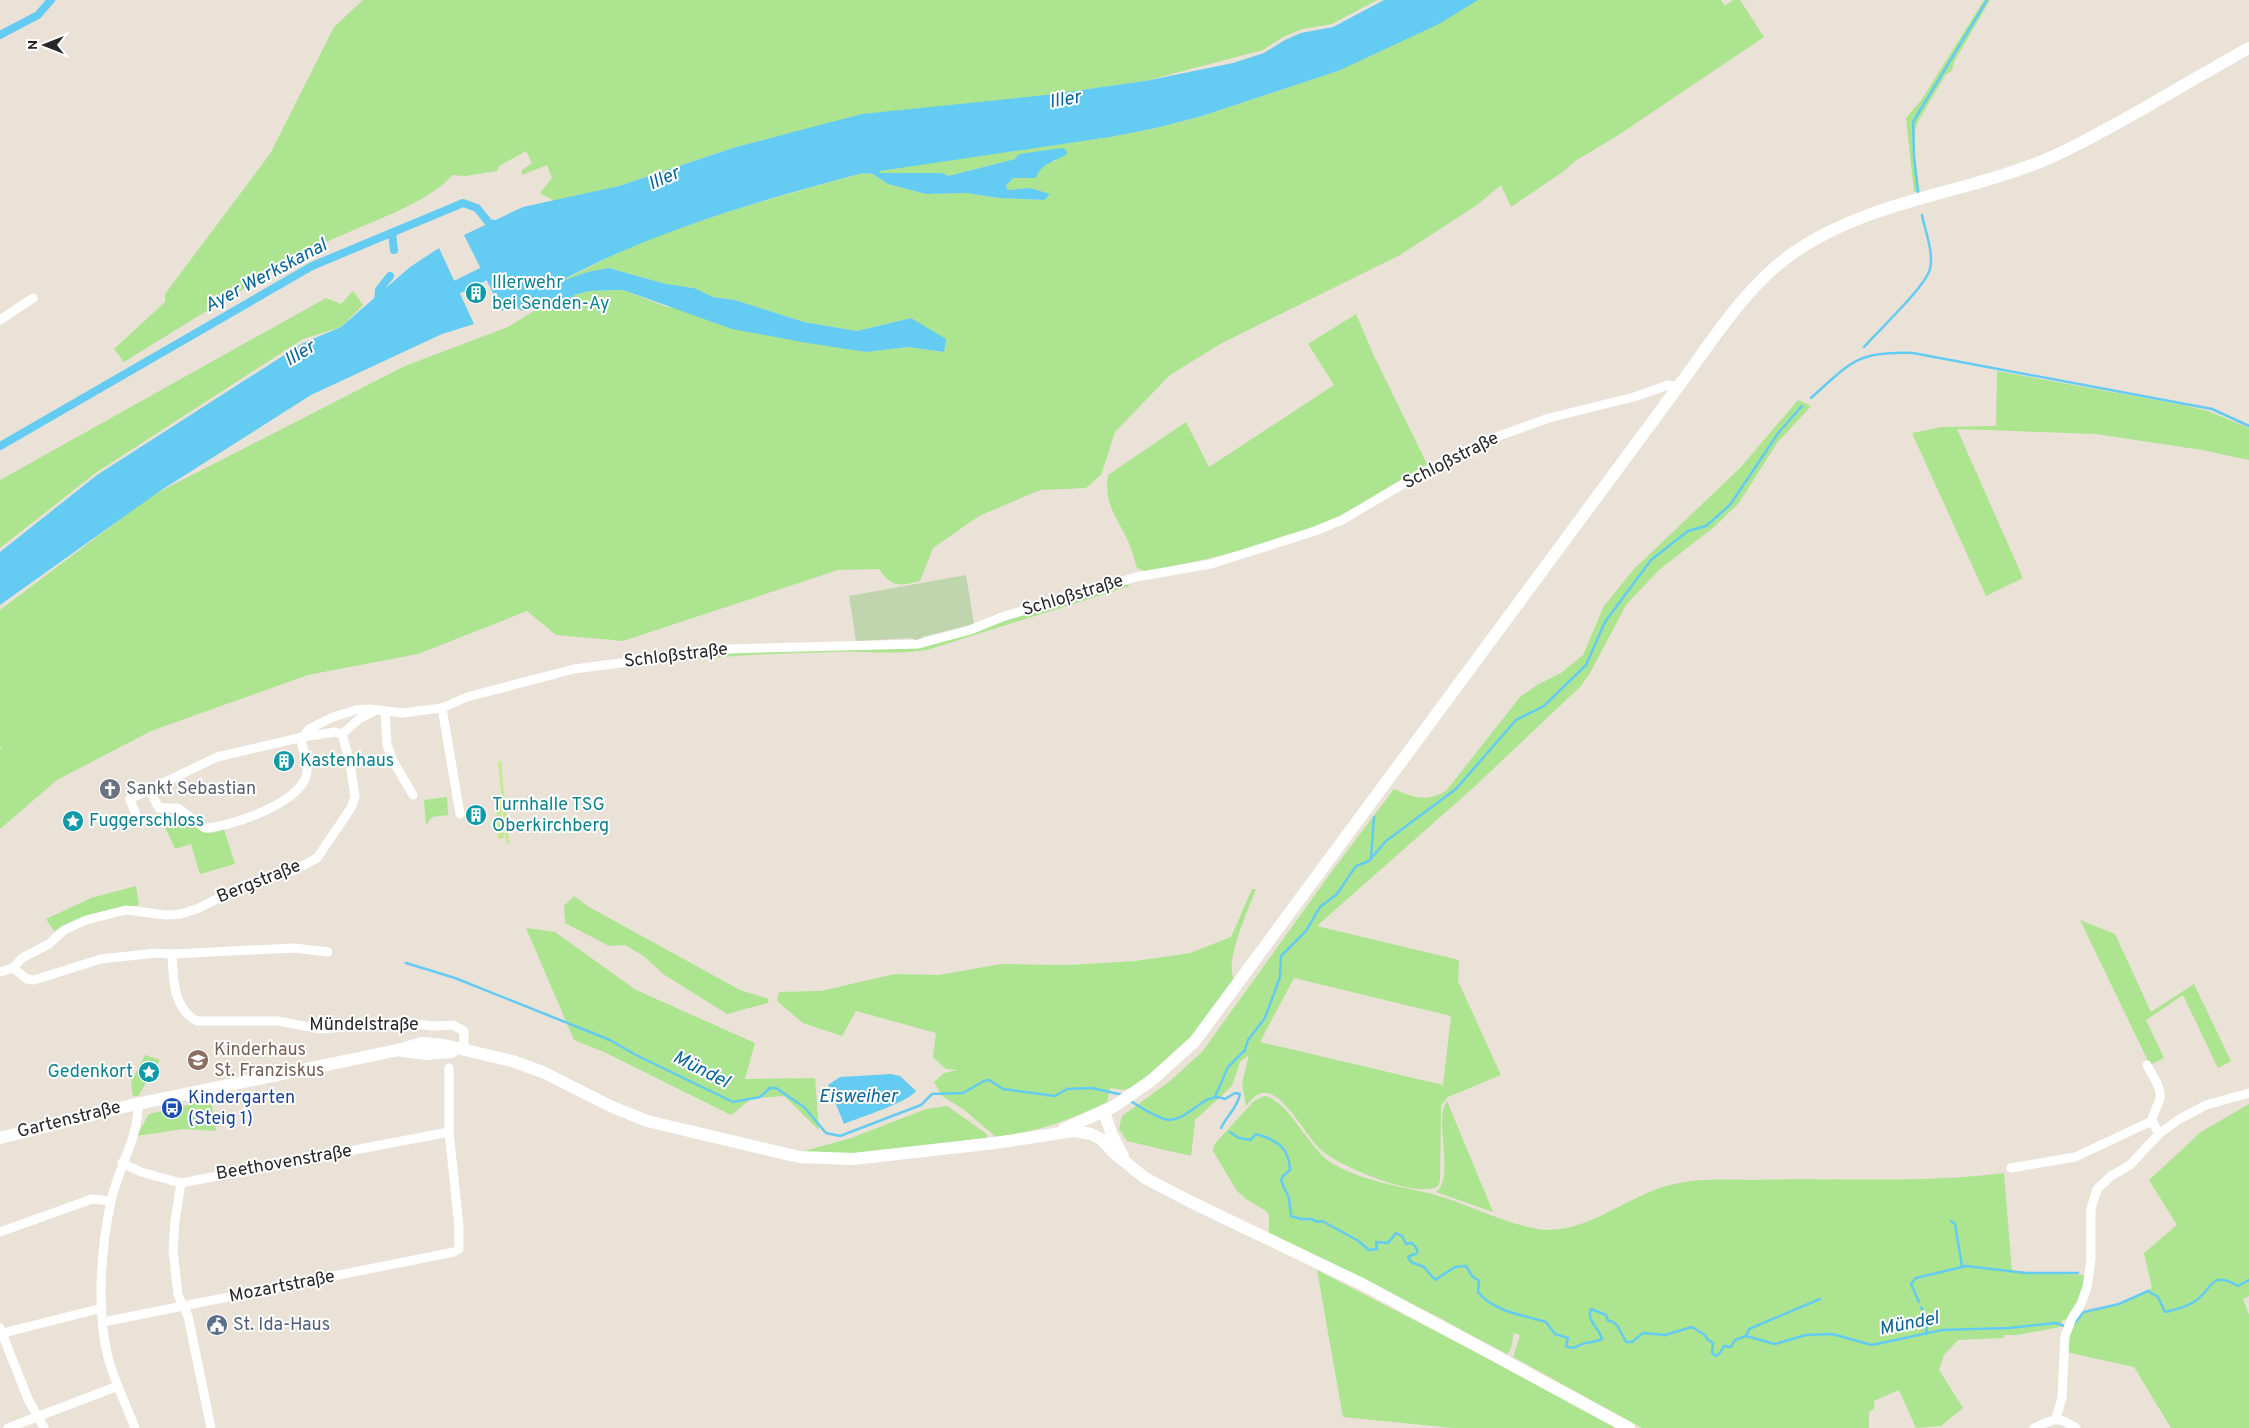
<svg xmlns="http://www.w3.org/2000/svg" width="2249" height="1428" viewBox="0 0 2249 1428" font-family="Overpass,sans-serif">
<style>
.green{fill:#ace490;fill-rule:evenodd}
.cemetery{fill:#c0d5ad}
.pitch{fill:#c2ec8b}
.water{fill:#64cbf2}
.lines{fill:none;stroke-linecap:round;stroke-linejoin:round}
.stream{stroke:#64cbf2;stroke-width:2.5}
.canal{stroke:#64cbf2;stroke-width:8}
.river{stroke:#64cbf2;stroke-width:14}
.minor{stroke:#fff;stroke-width:9}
.secondary{stroke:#fff;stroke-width:12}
.labels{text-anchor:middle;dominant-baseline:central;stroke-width:4;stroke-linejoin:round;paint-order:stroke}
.culture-label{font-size:18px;fill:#0d838f;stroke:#fff;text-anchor:start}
.street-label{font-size:18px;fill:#272727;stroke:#fff}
.worship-label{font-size:18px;fill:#5b616d;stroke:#fff;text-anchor:start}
.education-label{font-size:18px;fill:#785e54;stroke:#fff;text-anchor:start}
.transit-label{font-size:18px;fill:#164399;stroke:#fff;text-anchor:start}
.service-label{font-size:18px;fill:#4e5e75;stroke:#fff;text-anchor:start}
.water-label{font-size:19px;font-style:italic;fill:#086599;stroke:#fff}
</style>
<rect width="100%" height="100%" fill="#eae2d7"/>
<!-- green -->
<g class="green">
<path d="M 363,0 L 1377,0 L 1332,24 L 1302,29 L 1283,37 L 1263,50 L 1145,81 L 796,132 L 736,147 L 619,186 L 554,201 L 540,193 L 552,178 L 547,165 L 522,175 L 522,170 L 532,163 L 526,151 L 499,166 L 497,171 L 465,176 L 452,175 C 430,204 357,226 323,244 C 255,280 189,322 124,362 L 114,349 L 165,302 L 165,294 L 270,154 L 334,27 Z"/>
<path d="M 1477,0 L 1721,0 L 1725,6 L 1733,0 L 1740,0 L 1764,37 L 1617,136 L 1575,161 L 1564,171 L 1511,207 L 1501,185 L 1477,205 L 1400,255 L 1222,343 L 1170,375 L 1115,432 L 1101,475 L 1086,488 L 1040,490 L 979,516 L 933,548 L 920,581 C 899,586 892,588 879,569 L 838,570 L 623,641 L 556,635 L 527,611 L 418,654 L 308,675 L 151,731 L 57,780 L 0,829 L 0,749 L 2,747 L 0,747 L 0,610 L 151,496 L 405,366 L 508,327 L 542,306 L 571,310 L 574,295 L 589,291 L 623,290 L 664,306 L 867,352 L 908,347 L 943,352 L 911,318 L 857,331 L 804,322 L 735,300 L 713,297 L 694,288 L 666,284 L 609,268 L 587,272 L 551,286 C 590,267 628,246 669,232 C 732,209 798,191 863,173 L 873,174 L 888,184 L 926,194 L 967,193 L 998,198 L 1044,200 L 1030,188 L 1008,190 L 1006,186 L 1013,178 L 1036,178 C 1040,166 1047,164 1058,160 L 1015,159 L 948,176 L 942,173 L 880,173 L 880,170 L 1110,137 L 1156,128 L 1202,116 L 1338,71 Z"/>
<path d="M 1984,0 L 1990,0 L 1954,62 L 1952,71 L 1946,74 L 1917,123 C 1911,144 1917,170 1920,192 L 1914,192 L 1906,118 L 1922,99 Z"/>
<path d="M 353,291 L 363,305 L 341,327 L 303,339 L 97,472 L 0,548 L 0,480 L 326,298 L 341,304 Z"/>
<path d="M 1356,314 L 1374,356 L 1428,466 C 1406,479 1384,496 1360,507 C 1292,540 1220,557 1146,572 L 1137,568 C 1134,559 1132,550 1128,541 C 1116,515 1104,505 1108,475 L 1186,422 L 1209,467 L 1334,385 L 1308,344 Z"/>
<path d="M 1997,371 L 2183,405 L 2208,411 L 2249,428 L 2249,460 L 2202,450 L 2096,434 L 1957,429 L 2023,578 L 1986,596 L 1912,433 L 1942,427 L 1996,426 Z"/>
<path d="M 1798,400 L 1811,406 L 1777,443 L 1739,503 L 1714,527 L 1659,570 L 1626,605 L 1590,673 L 1581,686 L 1474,787 L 1317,926 L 1459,960 L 1458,981 L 1501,1075 L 1448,1097 L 1441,1105 L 1440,1180 L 1438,1186 C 1418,1200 1335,1165 1319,1148 C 1306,1135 1285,1095 1267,1093 C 1258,1091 1252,1099 1246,1106 L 1242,1083 L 1249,1055 L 1240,1062 L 1232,1086 L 1195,1120 L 1191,1156 L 1127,1141 L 1119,1129 L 1122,1116 L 1170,1081 L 1202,1052 L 1330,874 L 1394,789 C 1413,798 1427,802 1446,791 L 1520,697 L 1537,685 L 1561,673 L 1583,655 L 1604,606 L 1633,570 L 1740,468 ZM 1294,978 L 1451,1016 L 1443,1085 L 1260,1042 Z"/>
<path d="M 1126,584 L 1130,586 L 927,650 C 895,655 863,651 831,652 C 769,653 708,657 647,665 L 660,661 L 704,655 L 755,651 L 922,648 L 1018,615 Z"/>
<path d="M 447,797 L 448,815 L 432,817 L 426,825 L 424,800 Z"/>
<path d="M 185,818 C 201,831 204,838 224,829 L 235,864 L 200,874 L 191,844 L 175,849 L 163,823 L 183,828 Z"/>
<path d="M 136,886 L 139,905 C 107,910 84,915 54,931 L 46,919 L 91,898 Z"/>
<path d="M 1252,889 L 1256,889 C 1249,908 1224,962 1234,979 L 1194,1036 L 1165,1064 L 1131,1088 L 1123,1090 L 1110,1088 L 1107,1102 C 1067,1121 1041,1131 996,1137 L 963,1109 L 942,1096 L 934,1082 L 944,1073 L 958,1070 L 946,1069 L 933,1057 L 936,1033 L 856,1011 L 842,1036 L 803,1023 L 777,1001 L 779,992 L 821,991 L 895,974 L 939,975 L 1001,964 L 1069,965 L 1136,961 L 1190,953 L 1231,937 Z"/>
<path d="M 574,896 L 589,907 L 740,990 L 769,999 L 768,1003 L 727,1014 L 663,974 L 645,957 L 625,945 L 609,946 L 565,923 L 564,906 Z"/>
<path d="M 2080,920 L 2115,934 L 2151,1012 L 2194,984 L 2231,1061 L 2218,1068 L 2183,995 L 2146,1020 L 2164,1058 L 2150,1065 Z"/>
<path d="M 526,928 L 555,932 L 636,990 L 755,1043 L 745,1079 L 815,1078 L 819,1130 L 784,1096 L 752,1098 L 731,1115 L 604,1052 L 574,1040 Z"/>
<path d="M 145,1055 L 160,1060 L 140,1093 L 138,1096 L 133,1096 L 131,1082 Z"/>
<path d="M 1264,1096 C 1288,1099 1309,1150 1333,1164 C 1363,1181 1399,1186 1432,1194 C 1466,1203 1498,1221 1533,1228 C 1584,1240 1630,1191 1679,1183 C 1703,1178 1730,1180 1754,1180 C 1837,1177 1922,1184 2004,1173 L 2012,1272 L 2086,1275 L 2080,1299 L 2068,1321 L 2063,1319 L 2060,1327 L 2017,1335 L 2004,1335 L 2003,1338 L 1958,1340 L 1944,1355 L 1939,1370 L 1963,1408 L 1941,1426 L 1916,1428 L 1899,1390 L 1874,1401 L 1874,1409 L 1869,1412 L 1869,1428 L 1642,1428 L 1513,1357 L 1520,1335 L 1514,1333 L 1511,1349 L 1507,1354 L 1438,1317 L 1269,1233 L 1269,1215 L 1266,1211 L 1246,1199 L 1237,1191 L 1213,1151 L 1214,1145 L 1218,1140 L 1254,1101 Z"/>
<path d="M 211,1100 L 216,1131 L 183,1129 L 137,1136 L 149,1114 Z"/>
<path d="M 1447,1101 L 1493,1212 L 1436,1192 C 1456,1179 1433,1118 1447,1101 Z"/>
<path d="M 2249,1104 L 2249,1296 L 2243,1299 L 2249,1315 L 2249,1428 L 2171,1428 L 2134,1367 L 2066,1352 L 2070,1329 L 2085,1313 L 2119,1304 L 2152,1288 L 2144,1253 L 2177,1225 L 2149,1180 L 2201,1132 Z"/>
<path d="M 947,1106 L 987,1134 L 987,1140 L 846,1155 L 801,1152 L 851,1138 L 926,1109 Z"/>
<path d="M 1317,1270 L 1493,1361 L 1615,1428 L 1453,1428 L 1343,1417 Z"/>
</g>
<!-- cemetery -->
<path class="cemetery" d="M 966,575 L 974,624 L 922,637 L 920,640 L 915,641 L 912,638 L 856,641 L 849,596 Z"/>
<!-- pitch -->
<g class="pitch">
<path d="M 498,761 L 501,761 L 509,843 L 506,843 Z"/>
<path d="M 500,796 L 504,838 L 498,839 L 496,797 Z"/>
</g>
<!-- water -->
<g class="water">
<path d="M 1384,0 L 1478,0 L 1439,24 L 1338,71 L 1202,116 L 1156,128 L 1110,137 L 880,171 L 880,173 L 942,173 L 948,176 L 1015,159 L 1019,154 L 1062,148 L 1066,150 L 1067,154 C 1055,162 1041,163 1036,178 L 1013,178 L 1006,186 L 1008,190 L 1030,188 L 1050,194 L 1044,200 L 998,198 L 967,193 L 926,194 L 888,184 L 873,174 L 863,173 C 758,201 652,231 557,283 L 587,272 L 609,268 L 666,284 L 694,288 L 713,297 L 735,300 L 804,322 L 857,331 L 911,318 L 946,339 L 944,352 L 908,347 L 867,352 L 807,343 L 732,329 L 623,290 L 589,291 L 574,295 L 572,310 L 532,306 L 522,311 L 514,305 L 502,311 L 464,235 L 523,207 L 619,186 L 736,147 L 862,114 L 1046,95 L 1145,81 L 1233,63 L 1264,53 L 1285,40 L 1301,33 L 1333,27 Z"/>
<path d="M 439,248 L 474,324 L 442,334 L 311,395 L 160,491 L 0,605 L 0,552 L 97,475 L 303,343 L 341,327 L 410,267 Z"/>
<path d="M 891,1074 L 900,1076 L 916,1091 C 907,1103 860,1117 844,1124 L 828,1085 L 840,1077 Z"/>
</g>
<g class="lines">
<!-- stream -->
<g class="stream">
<path d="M 1918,193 L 1914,156 L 1913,122 L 1987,0"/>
<path d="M 1864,347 C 1878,331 1926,286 1930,269 C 1934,252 1925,231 1922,215"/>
<path d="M 1811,398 C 1851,362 1857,351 1913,353 L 2212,409 L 2249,426"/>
<path d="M 1371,858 L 1374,817"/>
<path d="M 406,963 L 455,978 L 610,1040 L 636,1055 L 733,1102 L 760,1097 L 770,1088 L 776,1088 L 804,1107 L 826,1133 L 840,1136 L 921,1105 L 932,1094 L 963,1093 L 984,1081 L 989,1080 L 1003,1089 L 1055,1096 L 1067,1089 L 1092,1088 L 1123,1095"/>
<path d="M 1215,1097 L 1228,1067 L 1245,1050 L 1248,1040 L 1265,1018 L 1280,977 L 1281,956 L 1306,931 L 1320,907 L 1337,894 L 1356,866 L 1369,861 L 1386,841 L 1456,789 L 1516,720 L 1544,706 L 1586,665 L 1605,622 L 1651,560 L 1688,531 L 1706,526 L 1730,505 L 1779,432 L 1802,406"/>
<path d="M 1129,1100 C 1140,1107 1152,1115 1164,1119 C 1188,1125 1203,1089 1225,1099 L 1235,1093 L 1240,1094 C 1237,1109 1227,1115 1221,1128"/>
<path d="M 1230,1132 L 1239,1138 L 1250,1140 L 1256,1134 C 1277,1140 1289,1147 1290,1170 L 1283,1176 L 1281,1181 L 1289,1198 L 1291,1216 L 1301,1219 L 1311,1219 L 1318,1222 L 1322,1221 L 1357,1240 L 1369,1250 L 1377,1249 L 1376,1242 L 1388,1243 L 1396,1233 L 1402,1236 L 1406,1244 L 1412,1243 L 1417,1249 L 1417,1253 L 1408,1257 L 1411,1262 L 1424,1267 L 1435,1280 L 1455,1267 L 1466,1266 L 1472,1276 L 1479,1281 L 1478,1292 C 1494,1312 1523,1315 1546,1322 L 1555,1334 L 1568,1338 L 1566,1346 C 1575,1351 1578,1344 1586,1343 C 1592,1342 1595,1342 1602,1339 C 1599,1327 1586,1321 1591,1309 L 1606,1315 L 1608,1321 L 1611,1321 L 1617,1325 L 1626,1342 L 1632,1342 L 1643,1333 L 1665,1335 L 1692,1327 L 1705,1335 L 1708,1340 L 1713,1343 L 1712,1353 L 1716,1356 L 1720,1353 L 1724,1346 L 1731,1347 L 1735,1340 L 1746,1336 L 1775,1344 L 1806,1335 L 1832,1334 L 1872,1345 L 1942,1330 L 2009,1328 L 2056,1323 L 2064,1326"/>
<path d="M 1951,1221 L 1955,1224 L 1962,1266"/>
<path d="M 1919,1302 L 1911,1284 L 1916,1278 L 1966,1266 L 2026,1273 L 2078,1273"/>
<path d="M 1921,1307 L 1928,1320 L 1926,1334"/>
<path d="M 2073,1325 L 2084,1312 L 2119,1304 L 2148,1291 L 2158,1297 L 2165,1312 C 2174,1310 2184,1308 2192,1303 C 2212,1293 2209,1268 2238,1286 L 2249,1280"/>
<path d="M 1746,1336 L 1749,1329 L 1820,1299"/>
</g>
<!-- canal -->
<g class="canal">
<path d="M 0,35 L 38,15 L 51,0"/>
<path d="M 392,233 L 394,250"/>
<path d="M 378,303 L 379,290 L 390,276"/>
<path d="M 0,446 L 312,266 L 463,203 L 477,208 L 489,223 L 499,225"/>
</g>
<!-- river -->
<path class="river" d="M 441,295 L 500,266"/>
<!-- minor -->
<g class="minor">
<path d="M 0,320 L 33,298"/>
<path d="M 442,708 L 460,814"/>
<path d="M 385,712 L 387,745 L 393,761 L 413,795"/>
<path d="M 342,734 L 359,719 L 376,710"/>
<path d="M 303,737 L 335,732 L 342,734"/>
<path d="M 149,790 L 159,808 L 178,808 L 205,828 C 230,827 309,801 307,769 C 307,759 302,748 301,738"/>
<path d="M 139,823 L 130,799 L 217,757 L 303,737 L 309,729 L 333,717 L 356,710 L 370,709 L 402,713 L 442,708 L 467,697 L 574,669 L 728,649 L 918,644 L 970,630 L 1002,617 L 1136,577 L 1211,564 L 1315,531 L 1342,520 L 1425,471 L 1485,441 L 1549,418 L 1634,397 L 1668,385 L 1678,387"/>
<path d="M 172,954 C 173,978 173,1009 197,1021 L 278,1021 L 320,1029 L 401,1022 L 432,1026 L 453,1025 L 464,1031 L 464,1051"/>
<path d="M 13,968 L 22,958 L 49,944 L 64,930 L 86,920 L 126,910 L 166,915 L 181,914 L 199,908 L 244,885 L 293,871 L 317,858 L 351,808 L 355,797 L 350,763 L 342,734"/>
<path d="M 13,968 L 27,979 L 34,980 L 101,959 L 156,953 L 172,954 L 294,948 L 328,952"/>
<path d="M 0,972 L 13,968"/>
<path d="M 2147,1065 C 2152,1075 2162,1088 2160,1098 C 2158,1106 2153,1113 2152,1121 L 2159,1134"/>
<path d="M 122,1163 L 141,1172 L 181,1183 L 449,1132"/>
<path d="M 2011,1168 L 2075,1157 L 2152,1121"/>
<path d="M 181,1183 L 175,1221 L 173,1250 L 178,1295 L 188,1316 L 211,1428"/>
<path d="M 0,1232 L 92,1199 L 111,1201"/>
<path d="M 103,1322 L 454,1252 L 459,1249 L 459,1226 L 449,1132 L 449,1068"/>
<path d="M 0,1328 L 28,1399 L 44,1428"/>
<path d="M 0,1334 L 102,1308"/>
<path d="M 2056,1418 L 2062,1398 L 2065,1336 L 2072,1318 L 2081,1304 L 2087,1287 L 2091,1259 L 2091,1209 L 2097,1189 L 2111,1176 L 2130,1165 L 2159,1134 L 2178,1120 L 2206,1105 L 2249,1093"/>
<path d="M 8,1428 L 118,1386"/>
<path d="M 135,1428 C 126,1404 114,1381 108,1357 C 96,1310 101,1248 111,1201 C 118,1168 139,1138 138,1103"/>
<path d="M 2034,1428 C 2054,1419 2057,1415 2076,1428"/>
</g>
<!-- secondary -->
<g class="secondary">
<path d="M 402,1051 L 427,1054 L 452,1052"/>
<path d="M 1104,1112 L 1112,1135 L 1123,1156"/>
<path d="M 1064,1129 L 1113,1107 L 1152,1080 L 1195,1041 L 1678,387 C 1713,340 1745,287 1793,253 C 1869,200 1964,194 2047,159 C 2080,145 2110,127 2141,110 C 2177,89 2213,68 2249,48"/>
<path d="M 0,1138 L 132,1105 L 398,1050 L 422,1043 L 444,1045 L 512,1061 L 543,1072 L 610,1106 L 647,1121 L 799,1157 L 853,1159 L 995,1143 L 1074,1131 L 1091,1134 L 1101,1139 L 1114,1153 L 1145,1178 L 1189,1201 L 1364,1285 L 1629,1428"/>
</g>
</g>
<!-- icons -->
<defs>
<g id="building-disc" transform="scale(1.125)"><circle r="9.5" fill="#0f9aa8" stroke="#fff"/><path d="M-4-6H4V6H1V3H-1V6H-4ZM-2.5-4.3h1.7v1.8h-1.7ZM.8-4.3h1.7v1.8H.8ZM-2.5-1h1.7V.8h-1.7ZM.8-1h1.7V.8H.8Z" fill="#fff"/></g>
<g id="church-disc" transform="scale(1.125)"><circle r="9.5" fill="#6b7280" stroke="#fff"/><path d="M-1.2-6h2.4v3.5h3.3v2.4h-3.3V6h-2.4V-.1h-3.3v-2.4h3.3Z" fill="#fff"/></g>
<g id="sight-disc" transform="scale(1.125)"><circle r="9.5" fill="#0f9aa8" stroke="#fff"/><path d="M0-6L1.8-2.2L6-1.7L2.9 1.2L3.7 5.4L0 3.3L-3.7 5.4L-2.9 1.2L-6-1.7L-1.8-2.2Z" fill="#fff"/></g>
<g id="school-disc" transform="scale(1.125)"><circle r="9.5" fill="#8d6e63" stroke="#fff"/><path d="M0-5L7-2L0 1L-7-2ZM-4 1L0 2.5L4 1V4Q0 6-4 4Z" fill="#fff"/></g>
<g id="bus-disc" transform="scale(1.125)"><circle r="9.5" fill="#1a4fb4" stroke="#fff"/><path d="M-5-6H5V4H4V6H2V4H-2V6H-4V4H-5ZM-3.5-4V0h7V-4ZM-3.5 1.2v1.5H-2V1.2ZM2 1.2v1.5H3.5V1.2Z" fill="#fff"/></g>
<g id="civic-disc" transform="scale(1.125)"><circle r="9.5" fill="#5c6f8a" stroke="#fff"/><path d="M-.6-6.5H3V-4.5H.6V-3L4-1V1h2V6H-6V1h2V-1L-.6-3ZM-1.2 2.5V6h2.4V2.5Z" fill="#fff"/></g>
</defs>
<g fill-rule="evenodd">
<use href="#building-disc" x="476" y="293"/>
<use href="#building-disc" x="284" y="761"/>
<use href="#church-disc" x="110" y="789"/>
<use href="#building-disc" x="476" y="815"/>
<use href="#sight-disc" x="73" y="821"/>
<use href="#school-disc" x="198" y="1060"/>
<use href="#sight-disc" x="149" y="1072"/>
<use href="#bus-disc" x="172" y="1108"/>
<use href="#civic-disc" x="217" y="1325"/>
</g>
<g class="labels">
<!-- culture labels -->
<g class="culture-label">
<text x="492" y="283">Illerwehr<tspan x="492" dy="21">bei Senden-Ay</tspan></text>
<text x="300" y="761">Kastenhaus</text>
<text x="492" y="805">Turnhalle TSG<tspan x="492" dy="21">Oberkirchberg</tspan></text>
<text x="89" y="821">Fuggerschloss</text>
<text x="133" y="1072" text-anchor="end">Gedenkort</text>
</g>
<!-- street labels -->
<g class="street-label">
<text transform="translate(1451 461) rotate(-27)">Schloßstraße</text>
<text transform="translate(1073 596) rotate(-17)">Schloßstraße</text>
<text transform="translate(676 656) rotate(-7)">Schloßstraße</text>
<text transform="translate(259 882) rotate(-22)">Bergstraße</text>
<text x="364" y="1025">Mündelstraße</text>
<text transform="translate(69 1120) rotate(-14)">Gartenstraße</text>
<text transform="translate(284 1163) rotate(-10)">Beethovenstraße</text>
<text transform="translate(282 1287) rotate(-11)">Mozartstraße</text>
</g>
<!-- worship labels -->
<g class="worship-label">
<text x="126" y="789">Sankt Sebastian</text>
</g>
<!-- education labels -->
<g class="education-label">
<text x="214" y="1050">Kinderhaus<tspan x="214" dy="21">St. Franziskus</tspan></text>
</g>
<!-- transit labels -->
<g class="transit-label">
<text x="188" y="1098">Kindergarten<tspan x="188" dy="21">(Steig 1)</tspan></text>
</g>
<!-- service labels -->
<g class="service-label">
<text x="233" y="1325">St. Ida-Haus</text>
</g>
<!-- water labels -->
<g class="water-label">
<text transform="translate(1065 100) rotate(-10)">Iller</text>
<text transform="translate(664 179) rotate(-24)">Iller</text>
<text transform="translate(266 276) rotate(-28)">Ayer Werkskanal</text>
<text transform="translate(300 354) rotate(-31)">Iller</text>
<text transform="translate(701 1070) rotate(27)">Mündel</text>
<text x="858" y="1097">Eisweiher</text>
<text transform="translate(1909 1324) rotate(-11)">Mündel</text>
</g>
</g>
<!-- north arrow -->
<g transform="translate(45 45) rotate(270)" stroke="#ffffff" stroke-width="4" paint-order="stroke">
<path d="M0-4L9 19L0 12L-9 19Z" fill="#272727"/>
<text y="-8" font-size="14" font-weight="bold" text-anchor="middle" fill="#272727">N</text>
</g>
</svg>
